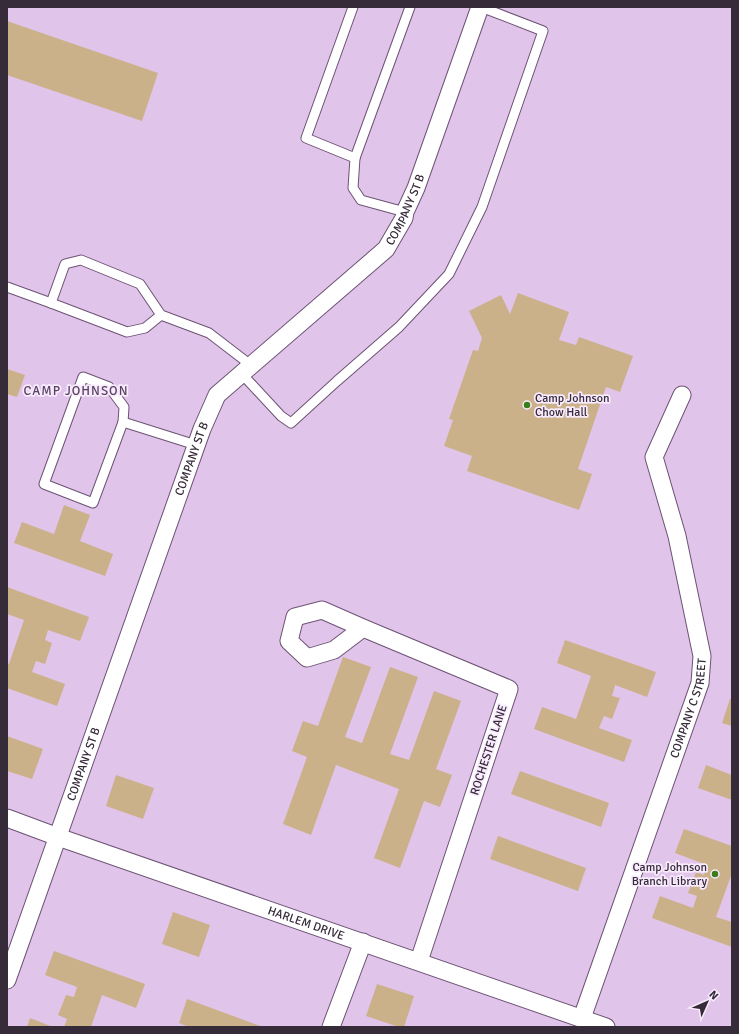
<svg xmlns="http://www.w3.org/2000/svg" width="739" height="1034" viewBox="0 0 739 1034" font-family="Signika,sans-serif">
<style>
.building{fill:#cbb18a}
.lines{fill:none;stroke-linecap:round;stroke-linejoin:round}
.service-casing{stroke:#6c5374;stroke-width:11}
.minor-casing{stroke:#6c5374;stroke-width:19}
.service{stroke:#fff;stroke-width:9}
.minor{stroke:#fff;stroke-width:17}
.poi-dot{fill:#3b7c1b;stroke:#f9ebfe;stroke-width:1.5}
.labels{text-anchor:middle;dominant-baseline:central;stroke-width:3.5;stroke-linejoin:round;paint-order:stroke}
.street-label{font-size:12px;fill:#362b39;stroke:#f9ebfe}
.poi-label{font-size:12px;fill:#362b39;stroke:#f9ebfe;text-anchor:start}
.neighbourhood-label{font-size:13px;letter-spacing:1px;fill:#594161;stroke:#f9ebfe}
</style>
<rect width="100%" height="100%" fill="#e1c4ea"/>
<!-- building -->
<g class="building">
<path d="M 7,21 L 158,73 L 142,121 L 7,75 Z"/>
<path d="M 518,293 L 569,312 L 559,340 L 576,345 L 579,337 L 633,356 L 620,392 L 606,387 L 578,469 L 592,474 L 579,510 L 467,471 L 472,456 L 444,446 L 453,420 L 449,419 L 473,350 L 478,351 L 482,338 L 469,311 L 501,295 L 510,314 Z"/>
<path d="M 7,369 L 25,375 L 17,397 L 7,394 Z"/>
<path d="M 64,505 L 90,515 L 80,541 L 113,554 L 105,576 L 14,543 L 22,522 L 54,534 Z"/>
<path d="M 7,587 L 89,617 L 80,641 L 48,630 L 45,640 L 52,643 L 45,664 L 36,661 L 32,672 L 65,684 L 57,706 L 7,688 L 7,663 L 9,664 L 24,620 L 7,614 Z"/>
<path d="M 565,640 L 656,672 L 647,697 L 615,685 L 612,696 L 620,698 L 612,719 L 604,716 L 599,728 L 632,740 L 624,762 L 534,729 L 542,707 L 576,719 L 591,676 L 557,663 Z"/>
<path d="M 343,657 L 371,667 L 345,737 L 362,743 L 390,667 L 418,677 L 390,754 L 409,760 L 434,691 L 461,701 L 436,769 L 452,775 L 440,807 L 424,801 L 400,868 L 374,858 L 399,789 L 336,765 L 311,835 L 283,824 L 307,757 L 292,751 L 303,721 L 318,726 Z"/>
<path d="M 730,699 L 732,699 L 732,726 L 722,723 Z"/>
<path d="M 7,736 L 43,749 L 32,779 L 7,771 Z"/>
<path d="M 706,765 L 732,775 L 732,800 L 698,788 Z"/>
<path d="M 520,771 L 609,803 L 601,827 L 511,794 Z"/>
<path d="M 116,775 L 154,788 L 143,819 L 106,806 Z"/>
<path d="M 684,829 L 732,846 L 732,873 L 716,917 L 732,922 L 732,947 L 652,918 L 660,896 L 693,908 L 697,896 L 688,893 L 696,872 L 704,875 L 707,865 L 675,853 Z"/>
<path d="M 498,836 L 586,868 L 578,891 L 490,859 Z"/>
<path d="M 173,912 L 210,925 L 199,957 L 162,944 Z"/>
<path d="M 54,951 L 145,984 L 136,1008 L 102,995 L 91,1027 L 64,1027 L 67,1019 L 58,1015 L 66,995 L 74,997 L 77,987 L 45,975 Z"/>
<path d="M 377,984 L 414,996 L 404,1027 L 399,1027 L 366,1016 Z"/>
<path d="M 187,999 L 263,1027 L 189,1027 L 179,1023 Z"/>
<path d="M 30,1018 L 53,1027 L 27,1027 Z"/>
</g>
<g class="lines">
<!-- service casing -->
<g class="service-casing">
<g id="service">
<path d="M 353,7 L 306,138 L 355,158 L 353,188 L 361,200 L 405,212"/>
<path d="M 355,158 L 410,7"/>
<path d="M 7,287 L 51,303"/>
<path d="M 161,315 L 145,328 L 127,332 L 51,303 L 65,264 L 81,260 L 140,284 L 161,315 L 209,333 L 252,366"/>
<path d="M 242,374 L 281,416 L 291,423 L 337,381 L 399,327 L 449,274 L 482,207 L 543,31 L 481,7"/>
<path d="M 83,377 L 109,387 L 124,407 L 123,422 L 93,503 L 44,484 Z"/>
<path d="M 123,422 L 196,445"/>
</g>
</g>
<!-- minor casing -->
<g class="minor-casing">
<g id="minor">
<path d="M 363,628 L 334,650 L 307,658 L 289,641 L 295,617 L 322,610 L 363,628 L 509,689 L 419,961"/>
<path id="s1" d="M 7,818 L 58,837 L 606,1027"/>
<path id="s2" d="M 7,980 L 202,429 L 217,395 L 386,249 L 404,218 L 405,212 L 416,188 L 480,7"/>
<path id="s3" d="M 582,1018 L 700,683 L 702,656 L 677,536 L 654,457 L 682,395"/>
<path d="M 331,1027 L 363,942"/>
</g>
</g>
<!-- service -->
<use href="#service" class="service"/>
<!-- minor -->
<use href="#minor" class="minor"/>
</g>
<!-- markers -->
<g class="poi-dot">
<circle cx="527" cy="405" r="4"/>
<circle cx="715" cy="874" r="4"/>
</g>
<g class="labels">
<!-- street labels -->
<g class="street-label">
<text stroke="none"><textPath href="#s2" startOffset="889">COMPANY ST B</textPath></text>
<text stroke="none"><textPath href="#s2" startOffset="553">COMPANY ST B</textPath></text>
<text stroke="none"><textPath href="#s3" startOffset="328">COMPANY C STREET</textPath></text>
<text transform="translate(489 750) rotate(-72)">ROCHESTER LANE</text>
<text stroke="none"><textPath href="#s2" startOffset="229">COMPANY ST B</textPath></text>
<text stroke="none"><textPath href="#s1" startOffset="317">HARLEM DRIVE</textPath></text>
</g>
<!-- poi labels -->
<g class="poi-label">
<text x="535" y="398">Camp Johnson<tspan x="535" dy="14">Chow Hall</tspan></text>
<text x="707" y="867" text-anchor="end">Camp Johnson<tspan x="707" dy="14">Branch Library</tspan></text>
</g>
<!-- neighbourhood labels -->
<g class="neighbourhood-label">
<text x="76" y="391">CAMP JOHNSON</text>
</g>
</g>
<!-- border -->
<rect width="739" height="1034" fill="none" stroke="#362b39" stroke-width="16"/>
<!-- north arrow -->
<g transform="translate(707 1002) rotate(45)" stroke="#f9ebfe" stroke-width="3" paint-order="stroke">
<path d="M0-3L7 15L0 10L-7 15Z" fill="#362b39"/>
<text y="-6" font-size="11" font-weight="bold" text-anchor="middle" fill="#362b39">N</text>
</g>
</svg>
